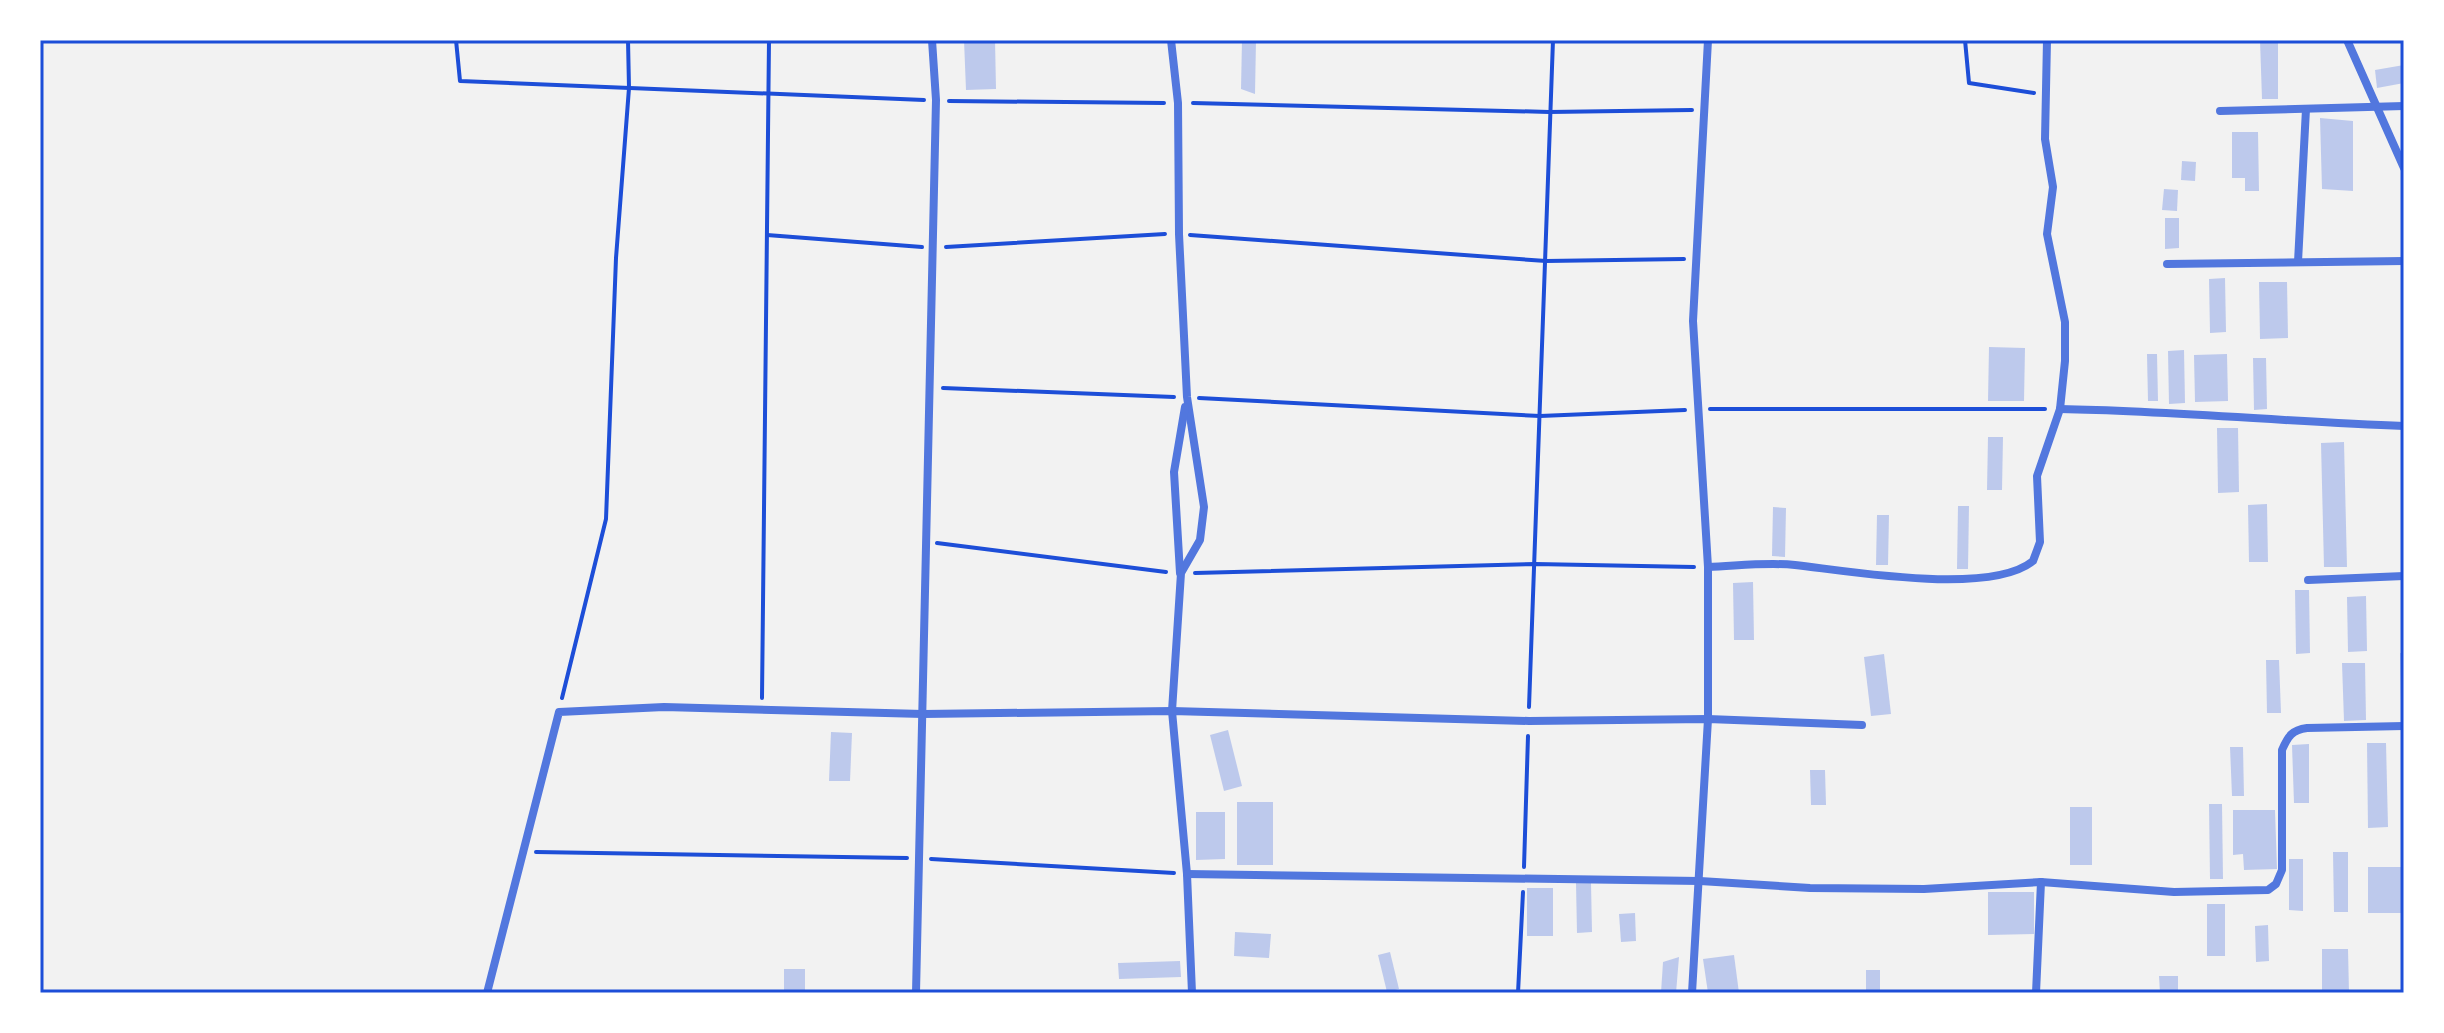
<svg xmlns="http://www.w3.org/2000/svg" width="2444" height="1033" viewBox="0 0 2444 1033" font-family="Arial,sans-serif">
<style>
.building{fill:#bdc9ec}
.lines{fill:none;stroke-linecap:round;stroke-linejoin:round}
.path{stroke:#1d4ed8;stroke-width:4}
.minor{stroke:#5277de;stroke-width:8}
.neatline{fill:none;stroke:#1d4ed8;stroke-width:3}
</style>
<rect width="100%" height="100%" fill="#f2f2f2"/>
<!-- building -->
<g class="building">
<path d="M 964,40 L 995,40 L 996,89 L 966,90 Z"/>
<path d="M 1242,40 L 1256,40 L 1255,94 L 1241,89 Z"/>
<path d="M 2260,40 L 2278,40 L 2278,99 L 2262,99 Z"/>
<path d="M 2404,65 L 2404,83 L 2377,88 L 2375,70 Z"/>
<path d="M 2320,118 L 2353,121 L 2353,191 L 2322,189 Z"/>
<path d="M 2232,132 L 2258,132 L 2259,191 L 2245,191 L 2245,178 L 2232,178 Z"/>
<path d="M 2182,161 L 2196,162 L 2195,181 L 2181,180 Z"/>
<path d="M 2164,189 L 2178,190 L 2177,211 L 2162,210 Z"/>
<path d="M 2165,218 L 2179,218 L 2179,248 L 2165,249 Z"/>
<path d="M 2225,278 L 2226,332 L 2210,333 L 2209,279 Z"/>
<path d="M 2259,282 L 2287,282 L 2288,338 L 2260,339 Z"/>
<path d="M 1989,347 L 2025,348 L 2024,401 L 1988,401 Z"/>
<path d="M 2184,350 L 2185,403 L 2169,404 L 2168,351 Z"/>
<path d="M 2147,354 L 2157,354 L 2158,401 L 2148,401 Z"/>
<path d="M 2227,354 L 2228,401 L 2195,402 L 2194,355 Z"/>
<path d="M 2253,358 L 2266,358 L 2267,409 L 2254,410 Z"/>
<path d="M 2217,428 L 2238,428 L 2239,492 L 2218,493 Z"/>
<path d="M 1988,437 L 2003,437 L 2002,490 L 1987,490 Z"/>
<path d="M 2344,442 L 2347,567 L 2324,567 L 2321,443 Z"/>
<path d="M 2267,504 L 2268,562 L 2249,562 L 2248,505 Z"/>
<path d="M 1958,506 L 1969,506 L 1968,569 L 1957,569 Z"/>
<path d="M 1773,507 L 1786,508 L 1785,557 L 1772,556 Z"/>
<path d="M 1877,515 L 1889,515 L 1888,565 L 1876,565 Z"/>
<path d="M 1753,582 L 1754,640 L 1734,640 L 1733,583 Z"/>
<path d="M 2295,590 L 2309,590 L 2310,653 L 2296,654 Z"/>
<path d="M 2366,596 L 2367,651 L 2348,652 L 2347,597 Z"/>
<path d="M 2400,653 L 2404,653 L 2404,700 L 2401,701 Z"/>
<path d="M 1884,654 L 1891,714 L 1871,716 L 1864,657 Z"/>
<path d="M 2266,660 L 2279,660 L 2281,713 L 2267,713 Z"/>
<path d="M 2342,663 L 2365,663 L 2366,720 L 2344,721 Z"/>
<path d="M 1228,730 L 1242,786 L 1224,791 L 1210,735 Z"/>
<path d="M 831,732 L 852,733 L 850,781 L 829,781 Z"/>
<path d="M 2367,743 L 2386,743 L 2388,827 L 2368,828 Z"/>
<path d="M 2309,744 L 2309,803 L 2294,803 L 2292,745 Z"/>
<path d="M 2230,747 L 2243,747 L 2244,796 L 2232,796 Z"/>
<path d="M 1810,770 L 1825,770 L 1826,805 L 1811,805 Z"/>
<rect x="1237" y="802" width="36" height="63"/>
<path d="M 2209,804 L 2222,804 L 2223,879 L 2210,879 Z"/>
<rect x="2070" y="807" width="22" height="58"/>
<path d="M 2233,810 L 2275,810 L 2277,869 L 2244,870 L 2243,854 L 2233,855 Z"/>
<path d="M 1196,812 L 1225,812 L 1225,859 L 1196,860 Z"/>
<path d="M 2333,852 L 2348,852 L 2348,912 L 2334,912 Z"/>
<path d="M 2289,859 L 2303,859 L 2303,911 L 2289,910 Z"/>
<rect x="2368" y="867" width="36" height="46"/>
<path d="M 1576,883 L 1591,883 L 1592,932 L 1577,933 Z"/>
<rect x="1527" y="888" width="26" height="48"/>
<path d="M 1988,892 L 2034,892 L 2034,934 L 1988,935 Z"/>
<rect x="2207" y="904" width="18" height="52"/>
<path d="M 1635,913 L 1636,941 L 1621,942 L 1619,914 Z"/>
<path d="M 2268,925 L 2269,961 L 2256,962 L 2255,926 Z"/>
<path d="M 1235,932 L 1271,934 L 1269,958 L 1234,956 Z"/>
<path d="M 2322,949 L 2348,949 L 2349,993 L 2322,993 Z"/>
<path d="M 1390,952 L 1399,989 L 1387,992 L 1378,955 Z"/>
<path d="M 1734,955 L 1739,993 L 1708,993 L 1703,959 Z"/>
<path d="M 1679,957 L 1676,993 L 1661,993 L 1663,962 Z"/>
<path d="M 1180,961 L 1181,977 L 1119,979 L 1118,963 Z"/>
<rect x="784" y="969" width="21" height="24"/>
<rect x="1866" y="970" width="14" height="23"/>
<path d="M 2159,976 L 2178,976 L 2178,993 L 2160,993 Z"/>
</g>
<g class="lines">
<!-- path -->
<g class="path">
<path d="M 456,40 L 460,81 L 924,100"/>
<path d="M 1965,40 L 1969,83 L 2034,93"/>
<path d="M 949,101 L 1164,103"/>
<path d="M 1193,103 L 1549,112 L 1692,110"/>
<path d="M 767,235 L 922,247"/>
<path d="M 1190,235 L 1546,261 L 1684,259"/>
<path d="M 946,247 L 1165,234"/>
<path d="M 943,388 L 1174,397"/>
<path d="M 1199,398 L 1540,416 L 1685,410"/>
<path d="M 1710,409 L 2045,409"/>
<path d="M 937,543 L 1166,572"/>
<path d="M 1195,573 L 1535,564 L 1694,567"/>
<path d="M 562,698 L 606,519 L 616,258 L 629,88 L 628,40"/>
<path d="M 762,698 L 769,40"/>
<path d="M 1529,707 L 1553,40"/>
<path d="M 536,852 L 907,858"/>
<path d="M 931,859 L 1174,873"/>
<path d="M 1524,867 L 1528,736"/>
<path d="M 1518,993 L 1523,892"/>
</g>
<!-- minor -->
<g class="minor">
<path d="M 1171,40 L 1178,103 L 1179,234 L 1187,397 L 1204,507 L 1200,540 L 1181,573 L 1172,711 L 1187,874 L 1192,993"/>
<path d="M 2347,40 L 2404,168"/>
<path d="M 2220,111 L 2404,106"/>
<path d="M 2298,262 L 2306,109"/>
<path d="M 2167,264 L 2404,261"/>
<path d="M 2060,409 C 2175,411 2289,422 2404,426"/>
<path d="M 1708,567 C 1737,566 1767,562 1795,565 C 1849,571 1990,596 2033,561 L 2040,542 L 2037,476 L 2060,409 L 2065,361 L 2065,322 L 2047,234 L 2053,187 L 2045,139 L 2047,40"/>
<path d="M 1180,573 L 1174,472 L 1185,407"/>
<path d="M 2308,580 L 2404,576"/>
<path d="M 1187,874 L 1700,881 L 1810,888 L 1924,889 L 2041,882 L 2174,892 L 2268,890 L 2276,884 L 2282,870 L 2282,750 C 2288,736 2292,730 2307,728 L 2404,726"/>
<path d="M 487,993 L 559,712 L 664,707 L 923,714 L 1172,711 L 1529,721 L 1708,719 L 1862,725"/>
<path d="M 916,993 L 936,100 L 932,40"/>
<path d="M 1692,993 L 1708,719 L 1708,567 L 1693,321 L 1708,40"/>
<path d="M 2036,993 L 2041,882"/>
</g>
</g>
<!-- border -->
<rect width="2444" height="1033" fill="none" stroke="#ffffff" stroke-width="84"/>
<rect x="42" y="42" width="2360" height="949" class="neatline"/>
</svg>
